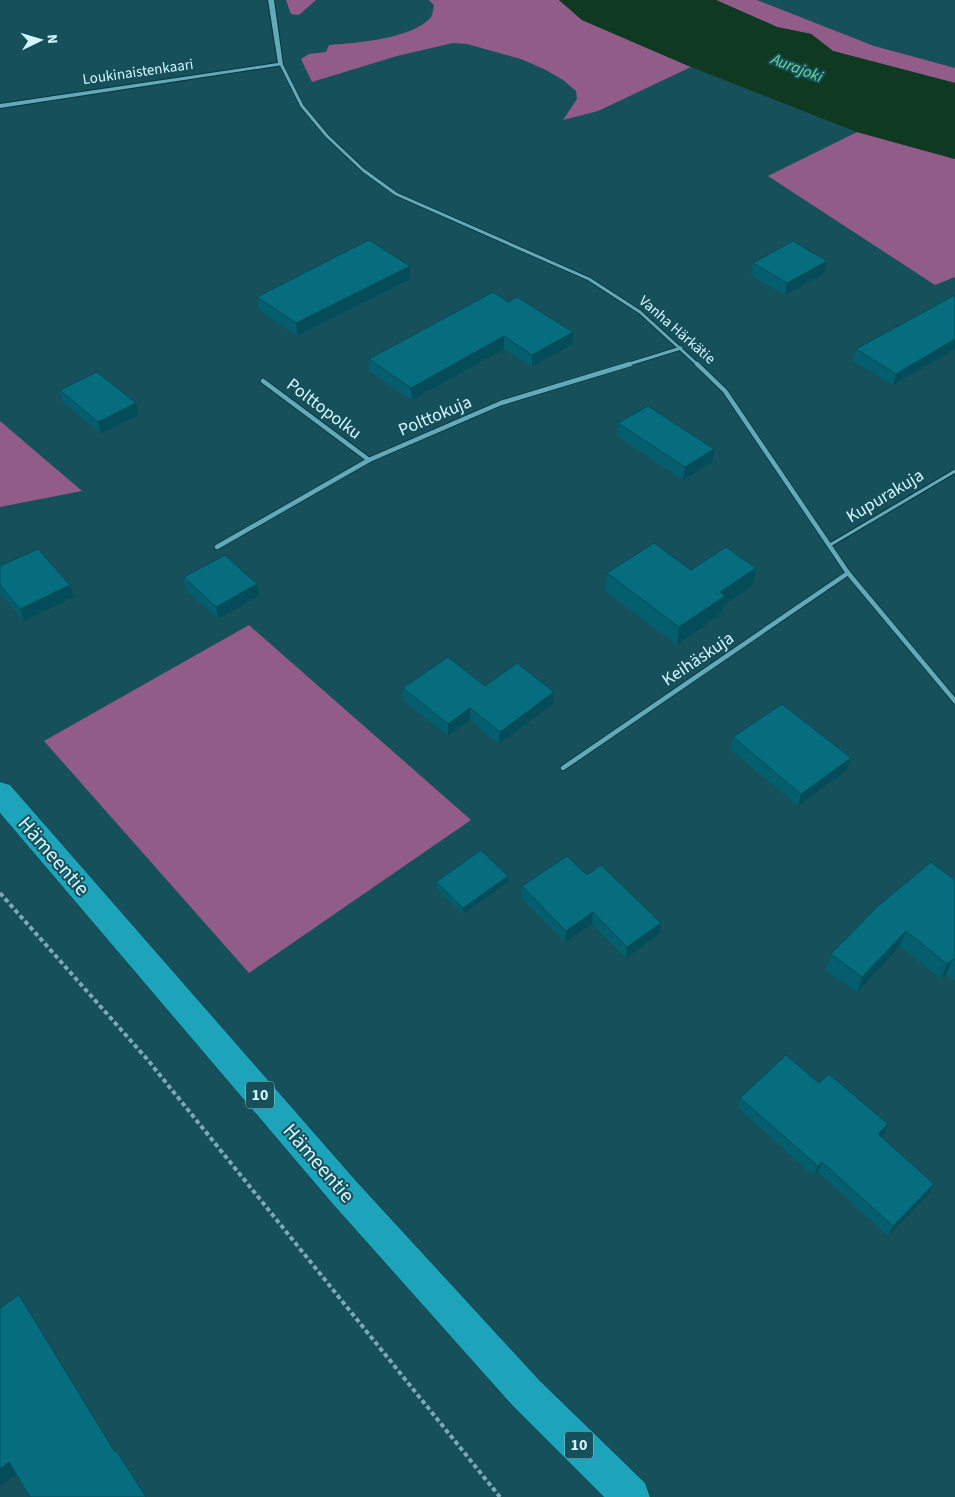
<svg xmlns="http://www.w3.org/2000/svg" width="955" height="1497" viewBox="0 0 955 1497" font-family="'Source Sans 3',sans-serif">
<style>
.green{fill:#925c88}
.water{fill:#0f3920}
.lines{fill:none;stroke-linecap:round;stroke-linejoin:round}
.service-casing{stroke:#0b333b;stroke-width:5}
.minor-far1-casing{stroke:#0b333b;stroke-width:4.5}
.minor-casing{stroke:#0b333b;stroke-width:6}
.tertiary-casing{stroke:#0b333b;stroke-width:2}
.trunk-casing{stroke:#0b333b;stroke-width:1}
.path{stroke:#7ca9b3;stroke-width:4;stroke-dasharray:4.5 3;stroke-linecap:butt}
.service{stroke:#62aaba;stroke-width:3}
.minor-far1{stroke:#62aaba;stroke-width:3}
.minor{stroke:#62aaba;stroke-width:4.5}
.tertiary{fill:#62aaba;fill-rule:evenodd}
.trunk{fill:#1da3ba;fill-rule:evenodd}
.wall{fill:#055e6d}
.shaded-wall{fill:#044c59}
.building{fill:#066d7f;stroke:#044c59}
.labels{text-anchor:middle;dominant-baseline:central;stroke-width:4;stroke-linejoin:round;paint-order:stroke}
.far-street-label{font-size:15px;fill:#d3f6ff;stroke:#16505b}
.far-water-label{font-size:16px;font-style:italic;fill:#71d997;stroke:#16505b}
.shield{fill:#16505b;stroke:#9ac4ce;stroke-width:1}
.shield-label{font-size:16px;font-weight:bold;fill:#d3f6ff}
.street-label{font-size:18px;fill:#d3f6ff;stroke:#16505b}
.near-street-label{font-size:21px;fill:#d3f6ff;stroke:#16505b}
</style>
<rect width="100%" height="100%" fill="#16505b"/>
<!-- green -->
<g class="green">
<path d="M 286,0 L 316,0 L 299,15 L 291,14 Z"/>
<path d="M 429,0 L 559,0 L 582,20 L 691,67 L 598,111 L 563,120 L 577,99 L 576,91 L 563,80 L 546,70 L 521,59 L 467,44 L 453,43 L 397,56 L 312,82 L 301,59 L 309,54 L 326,52 L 329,45 C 355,43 413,39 431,17 C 433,14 433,9 434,5 Z"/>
<path d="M 716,0 L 757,0 L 874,46 L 955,68 L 955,83 L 833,51 L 811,34 L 777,27 Z"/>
<path d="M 857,132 L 955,159 L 955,277 L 935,285 L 768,176 Z"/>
<path d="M 0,421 L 82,491 L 0,507 Z"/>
<path d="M 249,625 L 471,820 L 249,973 L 44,741 Z"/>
</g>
<!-- water -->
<path class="water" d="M 559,0 L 716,0 L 777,27 L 811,34 L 833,51 L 955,83 L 955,159 L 857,132 L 691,67 L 582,20 Z"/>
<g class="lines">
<!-- service casing -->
<g class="service-casing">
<path id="service" d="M 830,545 L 955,471"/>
</g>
<!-- minor-far1 casing -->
<g class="minor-far1-casing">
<g id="minor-far1">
<path d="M 281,64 L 302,106 L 327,136 L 363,170 L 396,194 L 589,279 L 640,312 L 698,365"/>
<path d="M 626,365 L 681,348"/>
</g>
</g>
<!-- minor casing -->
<g class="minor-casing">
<g id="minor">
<path d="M 697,364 L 725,391 L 848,573 L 955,701"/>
<path d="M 263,381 L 369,460"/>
<path d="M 217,547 L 369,460 L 501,403 L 630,364"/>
<path d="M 563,768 L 848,573"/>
</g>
</g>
<!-- tertiary casing -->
<g class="tertiary-casing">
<path id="tertiary" d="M 268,0 L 274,0 L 283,65 L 0,108 L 0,104 L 278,63 Z"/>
</g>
<!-- trunk casing -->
<g class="trunk-casing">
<path id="trunk" d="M 0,782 L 10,785 L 356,1181 L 539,1380 L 645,1483 L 650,1497 L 604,1497 L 513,1406 L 332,1203 L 0,813 Z"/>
</g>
<!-- path -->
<path class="path" d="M 0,893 L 147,1059 L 500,1497"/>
<!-- service -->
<use href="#service" class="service"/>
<!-- minor-far1 -->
<use href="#minor-far1" class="minor-far1"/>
<!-- minor -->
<use href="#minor" class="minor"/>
<!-- tertiary -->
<use href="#tertiary" class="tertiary"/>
<!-- trunk -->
<use href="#trunk" class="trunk"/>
</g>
<!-- wall -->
<g class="wall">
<path d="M 753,263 L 825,273 L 785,295 L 751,275 Z"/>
<path d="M 410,279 L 297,336 L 259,310 L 257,297 Z"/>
<path d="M 493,292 L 572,344 L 532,367 L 504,349 L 412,400 L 369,371 L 369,359 Z"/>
<path d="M 955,295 L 893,385 L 853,361 L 856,349 Z"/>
<path d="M 60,390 L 136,403 L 138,415 L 101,434 L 63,402 Z"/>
<path d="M 618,423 L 713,462 L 683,480 L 617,436 Z"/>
<path d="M 0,566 L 70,585 L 74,597 L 24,621 L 0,593 Z"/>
<path d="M 756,568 L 753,585 L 724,605 L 722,613 L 677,645 L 605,591 L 607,573 Z"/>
<path d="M 184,577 L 259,596 L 218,619 L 186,590 Z"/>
<path d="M 485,686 L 554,692 L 553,704 L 499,744 L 470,720 L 448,736 L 403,700 L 403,688 Z"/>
<path d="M 733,737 L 851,758 L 847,770 L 798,806 L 731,750 Z"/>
<path d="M 587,875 L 659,934 L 626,958 L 592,924 L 565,942 L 521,898 L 522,886 Z"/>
<path d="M 508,876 L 508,882 L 463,914 L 436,888 L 436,882 Z"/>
<path d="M 955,880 L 955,981 L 946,974 L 941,979 L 900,946 L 857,992 L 826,970 L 831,954 Z"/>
<path d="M 819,1083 L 884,1134 L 881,1137 L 929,1194 L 888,1236 L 818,1172 L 814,1176 L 738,1108 L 740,1098 Z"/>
</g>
<!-- shaded-wall -->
<g class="shaded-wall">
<path d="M 827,261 L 825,273 L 785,295 L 787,283 Z"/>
<path d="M 410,266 L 410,279 L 297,336 L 296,323 Z"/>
<path d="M 573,332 L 572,344 L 532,367 L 532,355 Z"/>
<path d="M 504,336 L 504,349 L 412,400 L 411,388 Z"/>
<path d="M 955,339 L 955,349 L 893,385 L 896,374 Z"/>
<path d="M 136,403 L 138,415 L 101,434 L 98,422 Z"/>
<path d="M 714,449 L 713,462 L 683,480 L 685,467 Z"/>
<path d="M 756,568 L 753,585 L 724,605 L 722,613 L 677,645 L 679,627 L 720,592 Z"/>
<path d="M 257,584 L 259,596 L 218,619 L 216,607 Z"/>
<path d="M 70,585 L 74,597 L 24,621 L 20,609 Z"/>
<path d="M 554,692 L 553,704 L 499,744 L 500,732 Z"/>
<path d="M 470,708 L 470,720 L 448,736 L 448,724 Z"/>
<path d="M 851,758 L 847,770 L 798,806 L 801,794 Z"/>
<path d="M 508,876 L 508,882 L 463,914 L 463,908 Z"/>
<path d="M 593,912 L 592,924 L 565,942 L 566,931 Z"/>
<path d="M 661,923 L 659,934 L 626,958 L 627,947 Z"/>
<path d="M 906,931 L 900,946 L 857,992 L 862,977 Z"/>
<path d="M 953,959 L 946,974 L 941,979 L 947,964 Z"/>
<path d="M 888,1124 L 884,1134 L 874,1144 L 878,1134 Z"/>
<path d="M 822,1162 L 818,1172 L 814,1176 L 818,1166 Z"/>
<path d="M 934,1184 L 929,1194 L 888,1236 L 893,1226 Z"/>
<path d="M 9,1462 L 18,1473 L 0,1486 L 0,1469 Z"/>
</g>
<!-- building -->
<g class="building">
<path d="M 369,240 L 410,266 L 296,323 L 257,297 Z"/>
<path d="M 793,241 L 827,261 L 787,283 L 753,263 Z"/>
<path d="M 493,292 L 508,302 L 517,297 L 573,332 L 532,355 L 504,336 L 411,388 L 369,359 Z"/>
<path d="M 955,295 L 955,339 L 896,374 L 856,349 Z"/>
<path d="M 97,372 L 136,403 L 98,422 L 60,390 Z"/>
<path d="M 648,406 L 714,449 L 685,467 L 618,423 Z"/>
<path d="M 654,543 L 691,570 L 726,547 L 756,568 L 720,592 L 725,596 L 679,627 L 607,573 Z"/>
<path d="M 38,549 L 70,585 L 20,609 L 0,585 L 0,566 Z"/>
<path d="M 225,555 L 257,584 L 216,607 L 184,577 Z"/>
<path d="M 448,657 L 485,686 L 517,663 L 554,692 L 500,732 L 470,708 L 448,724 L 403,688 Z"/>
<path d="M 782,704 L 851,758 L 801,794 L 733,737 Z"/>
<path d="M 481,850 L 508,876 L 463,908 L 436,882 Z"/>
<path d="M 567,856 L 587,875 L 601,865 L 661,923 L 627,947 L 593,912 L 566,931 L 522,886 Z"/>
<path d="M 931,862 L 955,880 L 955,960 L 953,959 L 947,964 L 906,931 L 862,977 L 831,954 L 878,906 Z"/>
<path d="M 786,1055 L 819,1083 L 829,1074 L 888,1124 L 878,1134 L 934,1184 L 893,1226 L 822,1162 L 818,1166 L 740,1098 Z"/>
<path d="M 19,1295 L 115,1452 L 116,1450 L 146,1497 L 30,1497 L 9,1462 L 0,1469 L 0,1308 Z"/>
</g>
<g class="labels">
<!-- far-street labels -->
<g class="far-street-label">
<text transform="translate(138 72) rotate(-8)">Loukinaistenkaari</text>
<text transform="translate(677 330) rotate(41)">Vanha Härkätie</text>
</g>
<!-- far-water labels -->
<g class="far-water-label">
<text transform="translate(797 68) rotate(21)">Aurajoki</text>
</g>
<!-- shield labels -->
<g class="shield">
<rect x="246" y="1081.5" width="28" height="27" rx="4"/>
<rect x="565" y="1431.5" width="28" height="27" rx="4"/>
</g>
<g class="shield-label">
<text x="260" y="1095">10</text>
<text x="579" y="1445">10</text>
</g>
<!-- street labels -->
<g class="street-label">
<text transform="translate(324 409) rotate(37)">Polttopolku</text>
<text transform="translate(435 416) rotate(-23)">Polttokuja</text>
<text transform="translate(885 496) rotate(-31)">Kupurakuja</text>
<text transform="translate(698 659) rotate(-34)">Keihäskuja</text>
</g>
<!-- near-street labels -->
<g class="near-street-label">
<text transform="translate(54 856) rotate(49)">Hämeentie</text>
<text transform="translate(319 1163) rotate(49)">Hämeentie</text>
</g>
</g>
<!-- north arrow -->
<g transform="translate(40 40) rotate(85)" stroke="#16505b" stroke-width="4" paint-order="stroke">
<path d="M0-4L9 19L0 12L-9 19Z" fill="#d3f6ff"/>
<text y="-8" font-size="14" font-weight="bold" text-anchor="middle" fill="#d3f6ff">N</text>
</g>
</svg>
